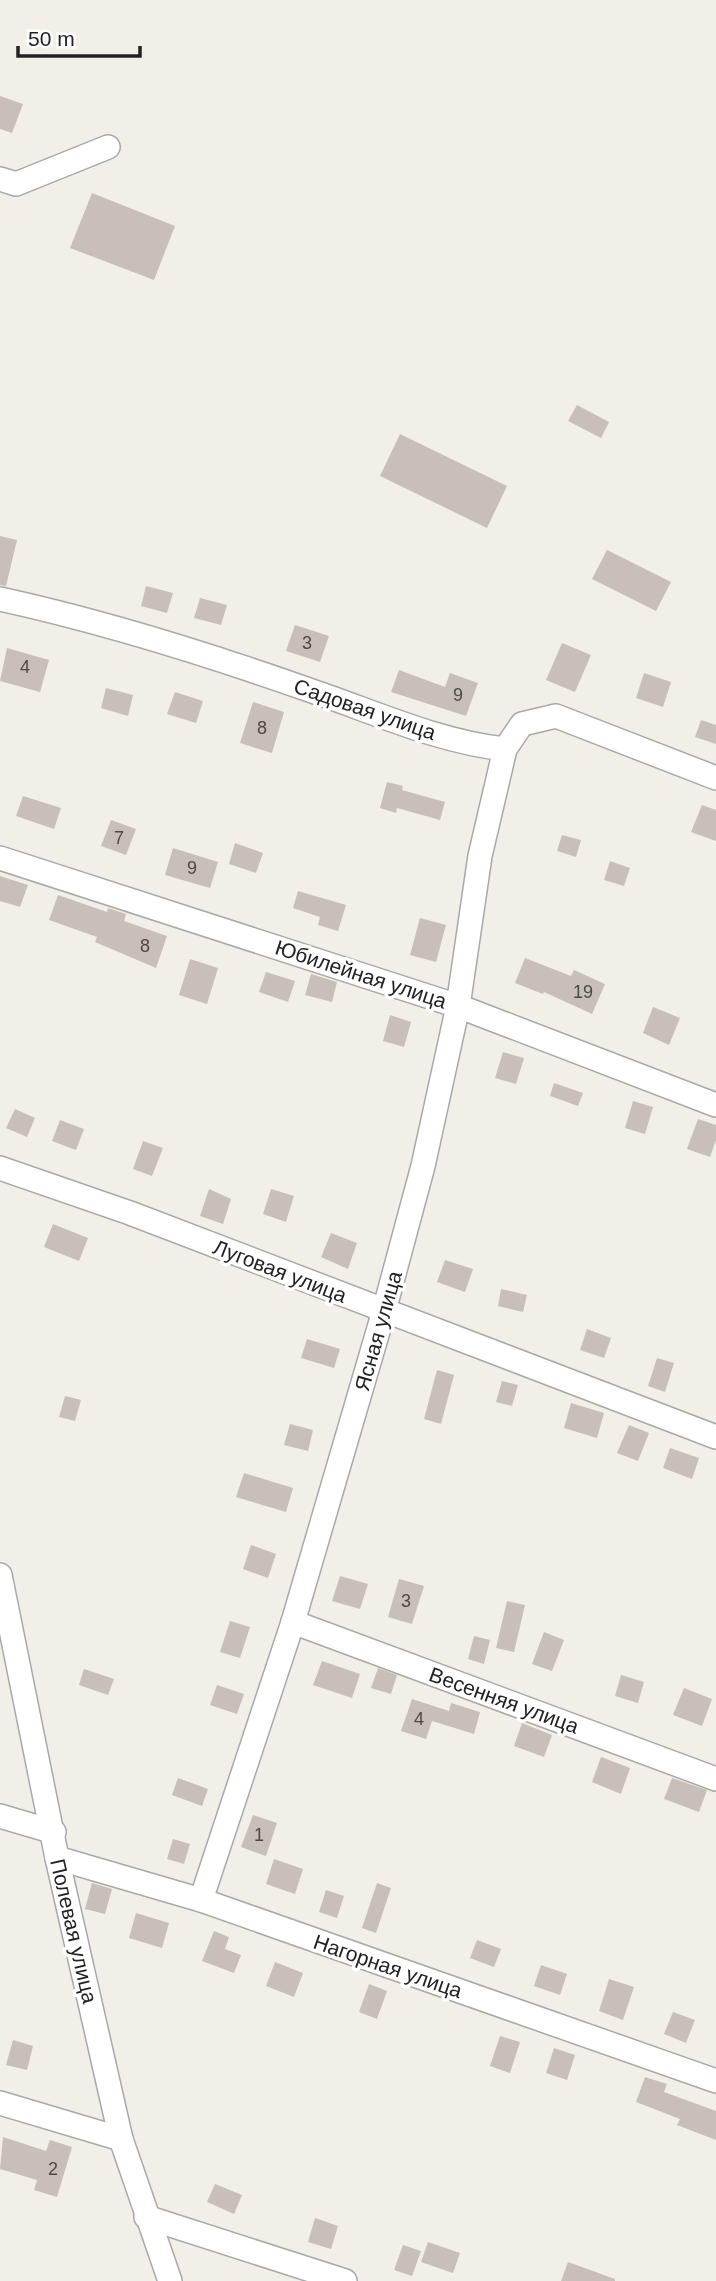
<svg xmlns="http://www.w3.org/2000/svg" width="716" height="2281" viewBox="0 0 716 2281" font-family="Arial,sans-serif">
<style>
.building{fill:#c7bfb8}
.lines{fill:none;stroke-linecap:round;stroke-linejoin:round}
.minor-casing{stroke:#a9a9a9;stroke-width:26}
.minor{stroke:#fff;stroke-width:23}
.labels{text-anchor:middle;dominant-baseline:central;stroke-width:7;stroke-linejoin:round;paint-order:stroke}
.number-label{font-size:18px;fill:#4b4948}
.street-label{font-size:21px;fill:#222;stroke:#fff}
</style>
<rect width="100%" height="100%" fill="#f2efe9"/>
<!-- building -->
<g class="building">
<path d="M 0,96 L 23,104 L 12,133 L 0,129 Z"/>
<path d="M 92,193 L 175,226 L 154,280 L 70,248 Z"/>
<path d="M 577,405 L 609,422 L 601,438 L 568,421 Z"/>
<path d="M 400,434 L 507,486 L 487,528 L 380,476 Z"/>
<path d="M 0,536 L 17,540 L 6,586 L 0,585 Z"/>
<path d="M 607,550 L 671,582 L 656,611 L 592,579 Z"/>
<path d="M 146,586 L 173,593 L 167,613 L 141,606 Z"/>
<path d="M 200,598 L 227,605 L 221,625 L 194,618 Z"/>
<path d="M 295,625 L 329,636 L 320,662 L 286,651 Z"/>
<path d="M 562,643 L 591,655 L 575,692 L 546,680 Z"/>
<path d="M 7,648 L 49,660 L 40,692 L 0,681 Z"/>
<path d="M 399,670 L 445,687 L 450,673 L 478,683 L 466,716 L 391,692 Z"/>
<path d="M 644,673 L 671,682 L 663,707 L 636,698 Z"/>
<path d="M 106,688 L 133,695 L 128,716 L 101,708 Z"/>
<path d="M 175,692 L 203,701 L 196,723 L 167,714 Z"/>
<path d="M 253,702 L 284,712 L 272,753 L 240,743 Z"/>
<path d="M 701,720 L 716,725 L 716,744 L 695,737 Z"/>
<path d="M 387,782 L 403,786 L 402,790 L 445,802 L 440,820 L 397,808 L 396,813 L 380,808 Z"/>
<path d="M 23,796 L 61,808 L 54,829 L 16,816 Z"/>
<path d="M 702,805 L 716,810 L 716,841 L 691,832 Z"/>
<path d="M 111,820 L 136,829 L 126,855 L 101,846 Z"/>
<path d="M 562,835 L 581,840 L 576,857 L 557,851 Z"/>
<path d="M 235,843 L 263,853 L 256,873 L 229,864 Z"/>
<path d="M 173,848 L 218,862 L 210,888 L 165,875 Z"/>
<path d="M 610,861 L 630,868 L 624,886 L 604,880 Z"/>
<path d="M 0,876 L 28,885 L 20,907 L 0,901 Z"/>
<path d="M 298,891 L 346,905 L 338,931 L 318,925 L 320,917 L 293,908 Z"/>
<path d="M 58,895 L 107,912 L 108,908 L 126,914 L 124,921 L 167,936 L 156,968 L 95,942 L 97,937 L 49,920 Z"/>
<path d="M 420,918 L 446,925 L 436,962 L 410,955 Z"/>
<path d="M 525,958 L 571,976 L 574,970 L 605,984 L 592,1014 L 544,992 L 543,994 L 515,983 Z"/>
<path d="M 190,959 L 218,968 L 207,1004 L 179,995 Z"/>
<path d="M 266,972 L 295,981 L 288,1002 L 259,992 Z"/>
<path d="M 311,974 L 337,982 L 332,1002 L 305,995 Z"/>
<path d="M 653,1007 L 680,1018 L 669,1045 L 643,1033 Z"/>
<path d="M 390,1015 L 411,1022 L 404,1047 L 383,1041 Z"/>
<path d="M 503,1052 L 524,1058 L 516,1084 L 495,1078 Z"/>
<path d="M 554,1083 L 583,1093 L 578,1106 L 550,1096 Z"/>
<path d="M 633,1101 L 653,1107 L 645,1134 L 625,1128 Z"/>
<path d="M 15,1109 L 35,1118 L 27,1137 L 6,1128 Z"/>
<path d="M 698,1119 L 716,1125 L 716,1140 L 710,1157 L 687,1149 Z"/>
<path d="M 60,1120 L 84,1129 L 76,1150 L 52,1141 Z"/>
<path d="M 143,1141 L 163,1148 L 152,1176 L 133,1169 Z"/>
<path d="M 209,1189 L 231,1199 L 223,1224 L 200,1216 Z"/>
<path d="M 271,1189 L 294,1196 L 286,1222 L 263,1214 Z"/>
<path d="M 53,1224 L 88,1238 L 79,1261 L 44,1247 Z"/>
<path d="M 331,1233 L 357,1243 L 348,1269 L 321,1257 Z"/>
<path d="M 445,1260 L 473,1269 L 465,1292 L 437,1282 Z"/>
<path d="M 501,1289 L 527,1295 L 523,1312 L 498,1306 Z"/>
<path d="M 587,1329 L 611,1338 L 604,1358 L 580,1350 Z"/>
<path d="M 307,1339 L 340,1349 L 334,1368 L 301,1358 Z"/>
<path d="M 657,1358 L 674,1363 L 665,1392 L 648,1386 Z"/>
<path d="M 437,1370 L 454,1375 L 441,1424 L 424,1419 Z"/>
<path d="M 502,1381 L 518,1385 L 512,1406 L 496,1402 Z"/>
<path d="M 65,1396 L 81,1400 L 75,1421 L 59,1417 Z"/>
<path d="M 571,1403 L 604,1413 L 597,1438 L 564,1428 Z"/>
<path d="M 290,1424 L 313,1430 L 308,1451 L 284,1445 Z"/>
<path d="M 629,1425 L 649,1433 L 638,1461 L 617,1453 Z"/>
<path d="M 670,1448 L 699,1458 L 692,1479 L 663,1468 Z"/>
<path d="M 244,1473 L 293,1488 L 286,1512 L 236,1497 Z"/>
<path d="M 251,1545 L 276,1554 L 268,1578 L 243,1569 Z"/>
<path d="M 340,1576 L 368,1584 L 360,1609 L 332,1601 Z"/>
<path d="M 399,1579 L 424,1586 L 412,1624 L 388,1617 Z"/>
<path d="M 507,1601 L 525,1605 L 514,1652 L 496,1648 Z"/>
<path d="M 230,1621 L 250,1627 L 240,1658 L 220,1652 Z"/>
<path d="M 544,1632 L 564,1640 L 552,1671 L 532,1664 Z"/>
<path d="M 474,1636 L 490,1640 L 484,1664 L 468,1659 Z"/>
<path d="M 322,1661 L 360,1674 L 352,1698 L 313,1685 Z"/>
<path d="M 378,1668 L 397,1675 L 391,1694 L 371,1688 Z"/>
<path d="M 84,1669 L 114,1679 L 108,1695 L 79,1685 Z"/>
<path d="M 621,1675 L 644,1682 L 638,1703 L 615,1696 Z"/>
<path d="M 217,1685 L 244,1694 L 237,1714 L 210,1705 Z"/>
<path d="M 684,1688 L 712,1699 L 702,1726 L 673,1715 Z"/>
<path d="M 412,1699 L 449,1711 L 451,1703 L 480,1712 L 474,1734 L 432,1721 L 426,1739 L 401,1731 Z"/>
<path d="M 522,1723 L 552,1735 L 544,1757 L 514,1746 Z"/>
<path d="M 601,1757 L 630,1768 L 621,1794 L 592,1782 Z"/>
<path d="M 178,1778 L 208,1789 L 202,1806 L 172,1795 Z"/>
<path d="M 672,1778 L 707,1790 L 699,1812 L 664,1799 Z"/>
<path d="M 253,1815 L 277,1823 L 266,1856 L 241,1847 Z"/>
<path d="M 173,1839 L 190,1844 L 184,1864 L 167,1859 Z"/>
<path d="M 274,1859 L 303,1869 L 295,1894 L 266,1884 Z"/>
<path d="M 92,1883 L 112,1889 L 105,1914 L 85,1909 Z"/>
<path d="M 377,1883 L 391,1888 L 376,1933 L 362,1928 Z"/>
<path d="M 326,1890 L 344,1896 L 337,1918 L 319,1912 Z"/>
<path d="M 136,1913 L 169,1923 L 162,1948 L 129,1938 Z"/>
<path d="M 214,1931 L 229,1937 L 225,1949 L 241,1955 L 234,1973 L 202,1961 Z"/>
<path d="M 477,1940 L 501,1949 L 494,1967 L 470,1958 Z"/>
<path d="M 275,1962 L 303,1973 L 294,1997 L 266,1986 Z"/>
<path d="M 541,1965 L 567,1974 L 560,1995 L 534,1986 Z"/>
<path d="M 609,1979 L 634,1987 L 623,2020 L 599,2011 Z"/>
<path d="M 369,1984 L 387,1991 L 377,2019 L 359,2012 Z"/>
<path d="M 673,2012 L 695,2020 L 686,2043 L 664,2034 Z"/>
<path d="M 500,2036 L 520,2042 L 510,2073 L 490,2066 Z"/>
<path d="M 13,2040 L 33,2046 L 27,2070 L 6,2065 Z"/>
<path d="M 554,2048 L 575,2055 L 567,2080 L 546,2073 Z"/>
<path d="M 645,2077 L 667,2084 L 664,2092 L 716,2111 L 716,2140 L 677,2125 L 680,2119 L 636,2102 Z"/>
<path d="M 3,2137 L 46,2151 L 50,2140 L 72,2147 L 57,2197 L 34,2190 L 37,2180 L 0,2169 Z"/>
<path d="M 215,2184 L 242,2195 L 234,2214 L 207,2202 Z"/>
<path d="M 315,2218 L 338,2226 L 331,2249 L 308,2242 Z"/>
<path d="M 428,2242 L 460,2253 L 453,2273 L 421,2262 Z"/>
<path d="M 403,2245 L 421,2251 L 412,2276 L 394,2270 Z"/>
<path d="M 568,2262 L 615,2279 L 615,2281 L 561,2281 Z"/>
</g>
<g class="lines">
<!-- minor casing -->
<g class="minor-casing">
<g id="minor">
<path d="M 0,179 L 16,184 L 108,147"/>
<path d="M 0,599 C 105,622 210,655 312,691 C 374,712 439,742 505,749 L 522,724 L 556,716 L 716,778"/>
<path d="M 0,858 L 458,1006 L 716,1105"/>
<path d="M 0,1168 L 130,1213 L 716,1437"/>
<path d="M 0,1575 L 57,1858 L 121,2139 L 170,2281"/>
<path d="M 293,1622 L 716,1779"/>
<path d="M 0,1816 L 54,1832"/>
<path d="M 57,1858 L 201,1900 L 716,2081"/>
<path d="M 201,1900 L 293,1622 L 384,1311 L 423,1166 L 458,1006 L 480,856 L 505,749"/>
<path d="M 0,2103 L 121,2139"/>
<path d="M 146,2217 L 345,2281"/>
</g>
</g>
<!-- minor -->
<use href="#minor" class="minor"/>
</g>
<g class="labels">
<!-- number labels -->
<g class="number-label">
<text x="307" y="643">3</text>
<text x="25" y="667">4</text>
<text x="458" y="695">9</text>
<text x="262" y="728">8</text>
<text x="119" y="838">7</text>
<text x="192" y="868">9</text>
<text x="145" y="946">8</text>
<text x="583" y="992">19</text>
<text x="406" y="1601">3</text>
<text x="419" y="1719">4</text>
<text x="259" y="1835">1</text>
<text x="53" y="2169">2</text>
</g>
<!-- street labels -->
<g class="street-label">
<text transform="translate(365 709) rotate(19)">Садовая улица</text>
<text transform="translate(361 974) rotate(18)">Юбилейная улица</text>
<text transform="translate(280 1271) rotate(21)">Луговая улица</text>
<text transform="translate(378 1331) rotate(-74)">Ясная улица</text>
<text transform="translate(504 1700) rotate(20)">Весенняя улица</text>
<text transform="translate(74 1931) rotate(77)">Полевая улица</text>
<text transform="translate(388 1966) rotate(19)">Нагорная улица</text>
</g>
</g>
<!-- scale -->
<path d="M18 46v10h122v-10" fill="none" stroke="#222222" stroke-width="3.5"/>
<text x="28" y="46" font-size="21" fill="#222222" stroke="#ffffff" stroke-width="5" paint-order="stroke">50 m</text>
</svg>
